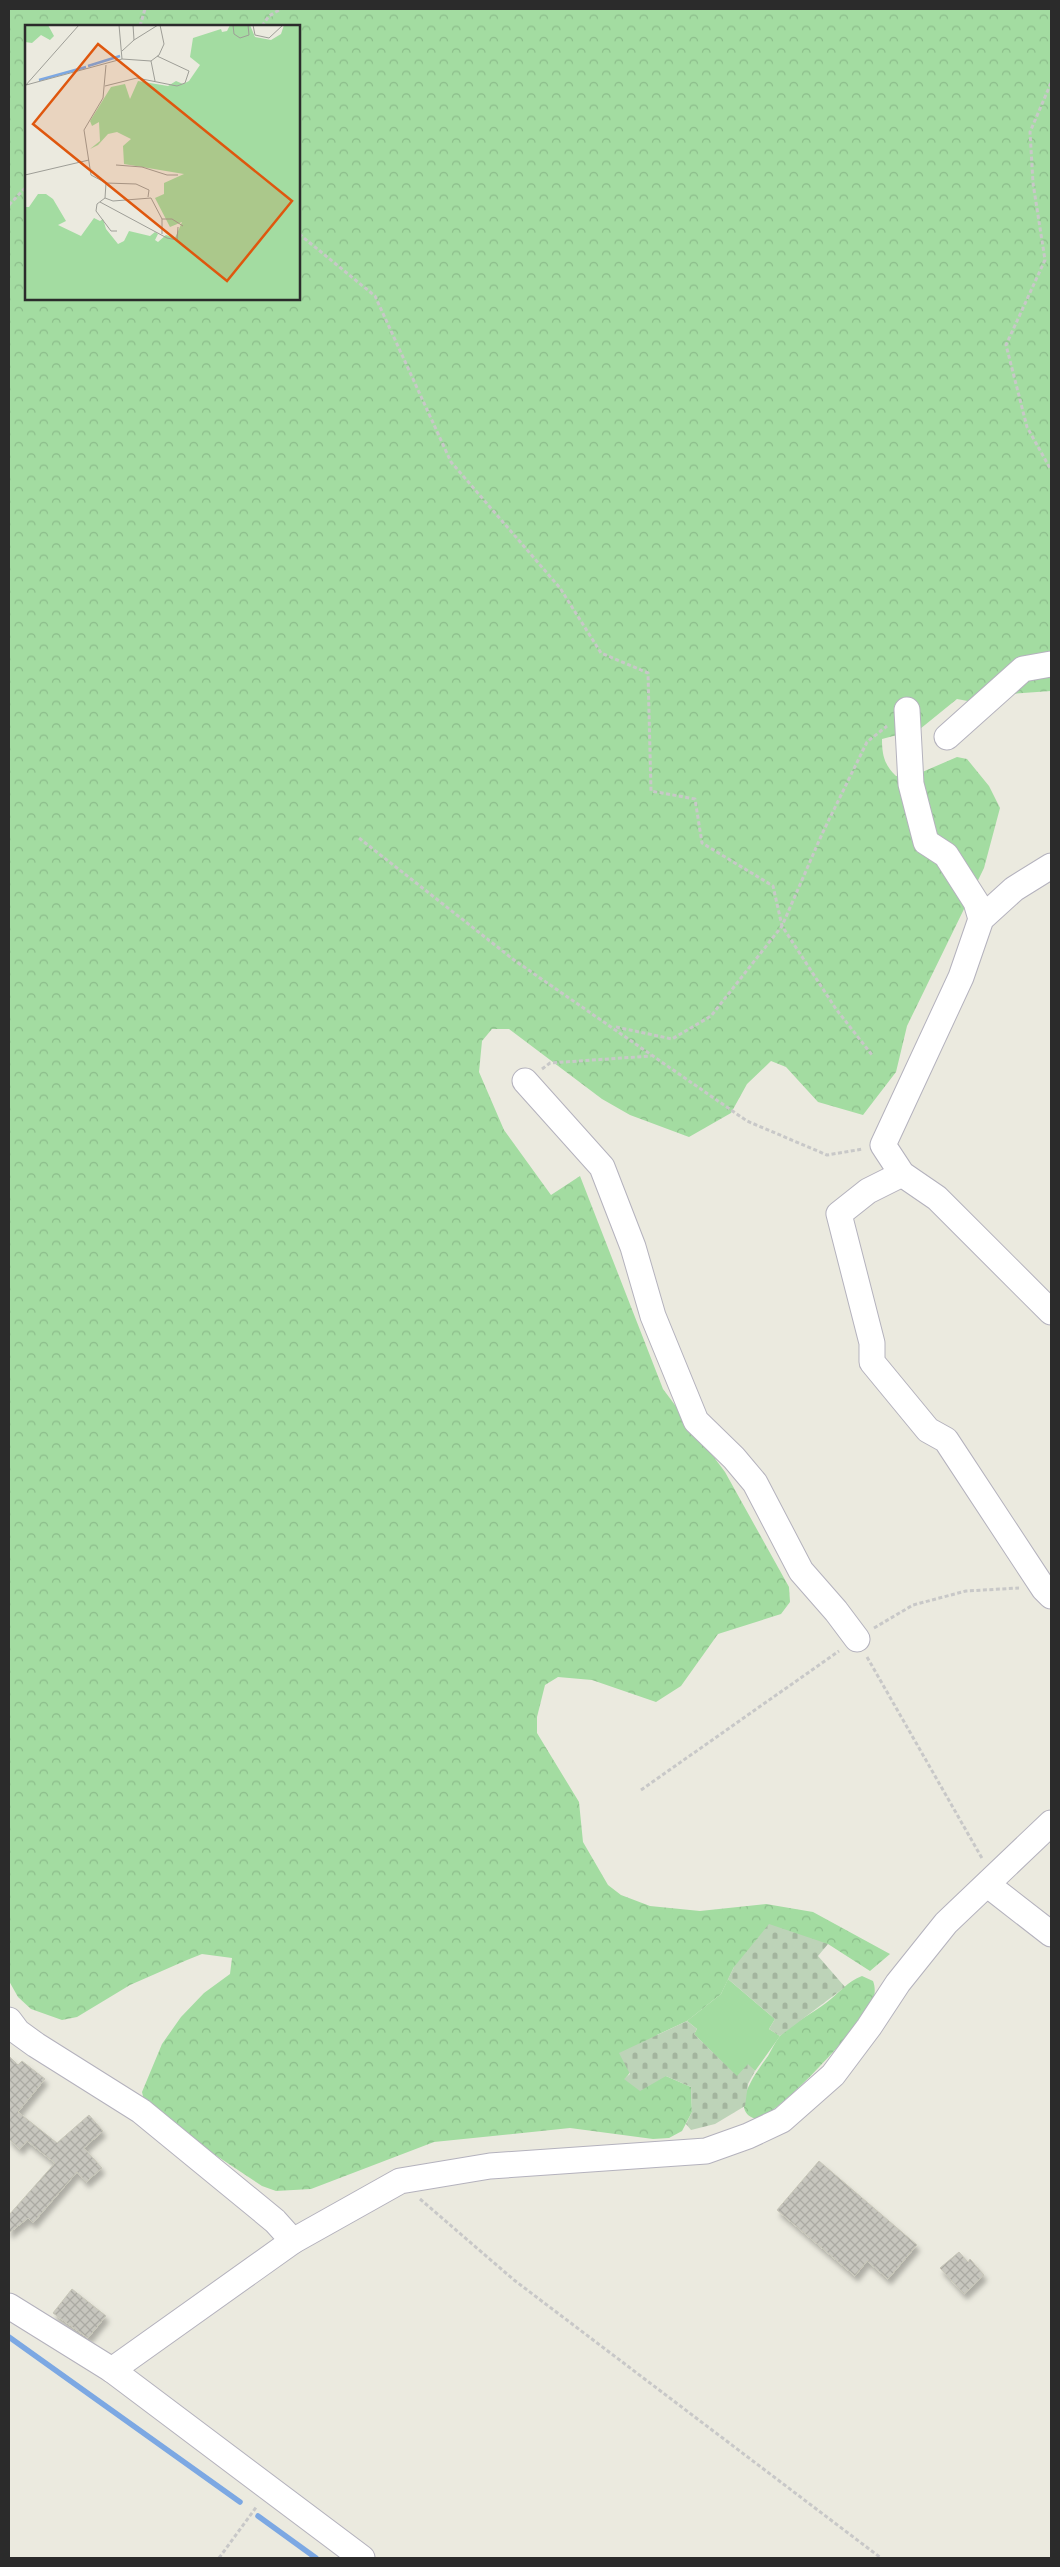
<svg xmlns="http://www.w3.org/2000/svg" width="1060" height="2567" viewBox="0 0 1060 2567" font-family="Roboto,sans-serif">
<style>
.grass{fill:#a3dca1}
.forest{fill:url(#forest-crowns);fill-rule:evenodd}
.cemetery{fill:url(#cemetery-stones)}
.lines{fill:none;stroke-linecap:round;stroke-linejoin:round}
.stream{stroke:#7ca8e3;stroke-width:5.5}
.building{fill:url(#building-cross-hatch);stroke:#c7c6b8;filter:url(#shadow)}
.minor-casing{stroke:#b4b2bd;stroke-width:27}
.path{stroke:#c8c8c8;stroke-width:3;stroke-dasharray:4 2.5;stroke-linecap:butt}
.minor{stroke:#fff;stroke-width:25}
.inset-river{fill:none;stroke:#7ca8e3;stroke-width:2.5}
.inset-road{fill:none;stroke:#9e9e97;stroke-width:1}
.view{fill:#df570e;fill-opacity:0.15;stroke:#df570e;stroke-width:2.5}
.inset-edge{fill:none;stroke:#2b2b2b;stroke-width:2.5}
</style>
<defs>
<pattern id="forest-crowns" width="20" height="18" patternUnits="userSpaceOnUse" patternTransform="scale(1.25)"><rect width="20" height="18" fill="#a3dca1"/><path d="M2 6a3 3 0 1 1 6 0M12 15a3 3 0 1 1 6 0" fill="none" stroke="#8cbd8b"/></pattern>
<pattern id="cemetery-stones" width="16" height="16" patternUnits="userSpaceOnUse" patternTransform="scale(1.25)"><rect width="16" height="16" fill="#bdd3b8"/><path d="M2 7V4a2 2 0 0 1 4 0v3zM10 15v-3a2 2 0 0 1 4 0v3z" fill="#a3b59e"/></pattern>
<pattern id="building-cross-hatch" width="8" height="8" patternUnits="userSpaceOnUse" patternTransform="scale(1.25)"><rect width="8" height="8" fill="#c7c6be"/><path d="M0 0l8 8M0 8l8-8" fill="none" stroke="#abaaa3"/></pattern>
<filter id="shadow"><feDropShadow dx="3" dy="5.5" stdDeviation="2.5" flood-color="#0004"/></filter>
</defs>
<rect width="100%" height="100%" fill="#ebeadf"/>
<!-- grass -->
<path class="grass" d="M 728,1979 L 775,2019 L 769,2029 L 780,2036 L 755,2071 L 748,2065 L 737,2077 L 694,2034 L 697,2029 L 687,2021 L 721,1994 Z"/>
<!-- forest -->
<g class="forest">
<path d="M 9,9 L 1051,9 L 1051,691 L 996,695 L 973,702 L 957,699 L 920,729 L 882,739 C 882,754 884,765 896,776 L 920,773 L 957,757 L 967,759 L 989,786 L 1000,808 L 984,868 L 907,1026 L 896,1072 L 863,1115 L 818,1102 L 786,1067 L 771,1061 L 747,1084 L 731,1113 L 689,1137 L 630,1115 L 602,1099 L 509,1029 L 492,1029 L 482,1041 L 479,1072 L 504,1130 L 551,1195 L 580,1176 L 663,1389 L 725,1472 L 789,1587 L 790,1602 L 781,1614 L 718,1634 L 681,1686 L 656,1702 L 592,1680 L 558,1677 L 545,1685 L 537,1717 L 537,1733 L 579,1802 L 583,1842 L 608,1885 L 621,1895 L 650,1906 L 700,1911 L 766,1904 L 813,1912 L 890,1954 L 870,1971 L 828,1944 L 734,1967 L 721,1994 L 687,2021 L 657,2035 L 625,2079 L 666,2076 L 691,2087 L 692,2112 L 682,2131 L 669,2138 L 653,2139 L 570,2128 L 434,2142 L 311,2189 L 276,2191 L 262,2186 L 146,2109 L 142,2092 L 162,2044 L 181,2017 L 204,1993 L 230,1974 L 232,1958 L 202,1954 L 187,1960 L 130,1985 L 77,2017 L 62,2020 L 31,2009 L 18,1997 L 9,1981 ZM 26,26 L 299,26 L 299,299 L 26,299 Z"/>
<path d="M 862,1976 L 873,1981 C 876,1988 875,1999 871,2006 C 860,2024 771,2126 753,2118 C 728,2108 761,2066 768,2056 C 772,2049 775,2042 780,2036 C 792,2023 812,2014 826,2003 C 838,1994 848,1981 862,1976 Z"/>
</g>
<!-- cemetery -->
<g class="cemetery">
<path d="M 769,1924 L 828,1944 L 818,1956 L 845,1987 L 780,2036 L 769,2029 L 775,2019 L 728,1979 L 734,1967 Z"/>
<path d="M 687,2021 L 697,2029 L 694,2034 L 737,2076 L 748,2064 L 755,2071 L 748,2084 L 745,2106 L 715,2124 L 691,2130 L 686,2124 L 692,2112 L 691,2087 L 666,2076 L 640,2091 L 624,2079 L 630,2074 L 619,2053 Z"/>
</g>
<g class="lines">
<!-- stream -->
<g class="stream">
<path d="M 9,2337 L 240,2502"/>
<path d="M 258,2516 L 316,2558"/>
</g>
</g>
<!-- building -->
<g class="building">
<path d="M 9,2056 L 18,2065 L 22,2061 L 45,2079 L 18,2112 L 57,2143 L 89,2115 L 103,2131 L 84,2148 L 102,2168 L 86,2182 L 77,2172 L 33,2223 L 28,2218 L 9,2233 L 9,2215 L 55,2163 L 27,2141 L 20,2149 L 9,2139 Z"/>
<path d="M 819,2161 L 917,2245 L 888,2279 L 867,2261 L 855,2276 L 777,2210 Z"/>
<path d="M 959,2252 L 968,2262 L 970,2259 L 984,2275 L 964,2294 L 940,2268 Z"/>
<path d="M 72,2289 L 106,2316 L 88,2338 L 53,2313 Z"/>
</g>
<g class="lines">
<!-- minor casing -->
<g class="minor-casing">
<g id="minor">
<path d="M 907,710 L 911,784 L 926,842 L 946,855 L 976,902 L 981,919"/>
<path d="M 947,737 L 1023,669 L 1051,664"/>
<path d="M 1051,866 L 1014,889 L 981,919 L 961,977 L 883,1145 L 902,1174 L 937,1198 L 1051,1312"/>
<path d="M 525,1081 L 602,1167 L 633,1247 L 653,1316 L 696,1421 L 734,1458 L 755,1483 L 801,1571 L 836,1611 L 857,1639"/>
<path d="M 902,1174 L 868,1191 L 839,1214 L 872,1343 L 872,1362 L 928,1430 L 946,1440 L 1044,1589 L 1051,1596"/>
<path d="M 988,1885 L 1051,1934"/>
<path d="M 9,2020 L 18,2032 L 36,2045 L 141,2111 L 275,2221 L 293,2241"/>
<path d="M 9,2306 L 112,2370 L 362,2558"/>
<path d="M 112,2370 L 293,2241 L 400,2181 L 490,2166 L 706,2151 L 748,2136 L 782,2120 L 833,2075 L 869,2027 L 898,1983 L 946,1923 L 1051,1823"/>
</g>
</g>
<!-- path -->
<g class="path">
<path d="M 140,26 L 145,9"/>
<path d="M 262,26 L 269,16 L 281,9"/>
<path d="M 1051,83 L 1030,132 L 1033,183 L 1045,260 L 1006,345 L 1027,427 L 1051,470"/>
<path d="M 9,205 L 26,187"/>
<path d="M 299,234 L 375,296 L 451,462 L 560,588 L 601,653 L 648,673 L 651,791 L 695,799 L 702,843 L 773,886 L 782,926 L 836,1009 L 872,1055"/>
<path d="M 359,838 L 514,960 L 747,1121 L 827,1155 L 863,1149"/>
<path d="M 616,1027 L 672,1039 L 711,1016 L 782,926 L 822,834 L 867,742 L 887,726"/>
<path d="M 542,1069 L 550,1063 L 651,1056"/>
<path d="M 874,1628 L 913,1605 L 966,1591 L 1019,1588"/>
<path d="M 867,1657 L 983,1860"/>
<path d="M 641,1790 L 839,1651"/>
<path d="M 420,2199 L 514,2280 L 881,2558"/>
<path d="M 219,2558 L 257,2506"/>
</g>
<!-- minor -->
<use href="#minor" class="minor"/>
</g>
<!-- overview -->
<g transform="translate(25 25)">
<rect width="275" height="275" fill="#ebeadf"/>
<path d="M 0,0 L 23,0 L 29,11 L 25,15 L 16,10 L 7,18 L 0,17 ZM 205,0 L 225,0 L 230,12 L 246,15 L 256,9 L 259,0 L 275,0 L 275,275 L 0,275 L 0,182 L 4,182 L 13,169 L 21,169 L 28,174 L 41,196 L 33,200 L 56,211 L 69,193 L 75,196 L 78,194 L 81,204 L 93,219 L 99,216 L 104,206 L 125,211 L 130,207 L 133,209 L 130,215 L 133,217 L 141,210 L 150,213 L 157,197 L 145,202 L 130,173 L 139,169 L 139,158 L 159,149 L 99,139 L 98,121 L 106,114 L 92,107 L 83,109 L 73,120 L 65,124 L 75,116 L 74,97 L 67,101 L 65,96 L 86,62 L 100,59 L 105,74 L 113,56 L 143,61 L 151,56 L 158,59 L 164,56 L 175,40 L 165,32 L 168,13 L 196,4 L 197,7 L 202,6 Z" fill="#a3dca1"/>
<path class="inset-river" d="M 63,41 L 95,31M 14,55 L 61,42"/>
<path class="inset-road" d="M 94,0 L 97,34M 208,0 L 209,9 L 215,13 L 224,10 L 223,0M 228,0 L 230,10 L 244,13 L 258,0M 109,15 L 133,0M 97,26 L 109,15 L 108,0M 126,36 L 130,56M 81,40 L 78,73 L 59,105 L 66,150 L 81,158 L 111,159 L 124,165 L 123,172M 1,60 L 97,34 L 126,36 L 134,30 L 139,19 L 135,0M 0,61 L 54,0M 80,61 L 112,53 L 152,61 L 160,58 L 164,46 L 132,31M 91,140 L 117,142 L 142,150 L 153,150M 0,150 L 64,135M 81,158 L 80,173 L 72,179 L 71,186 L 86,206 L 92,206M 80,173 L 88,176 L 126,173 L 137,194 L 137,209M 75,177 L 142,213 L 152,215 L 153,202M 137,194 L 147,194 L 158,201"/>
<path class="view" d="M 73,19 L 267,176 L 202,256 L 8,99 Z"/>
<rect width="275" height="275" class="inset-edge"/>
</g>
<!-- border -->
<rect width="1060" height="2567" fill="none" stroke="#2b2b2b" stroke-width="20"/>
</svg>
